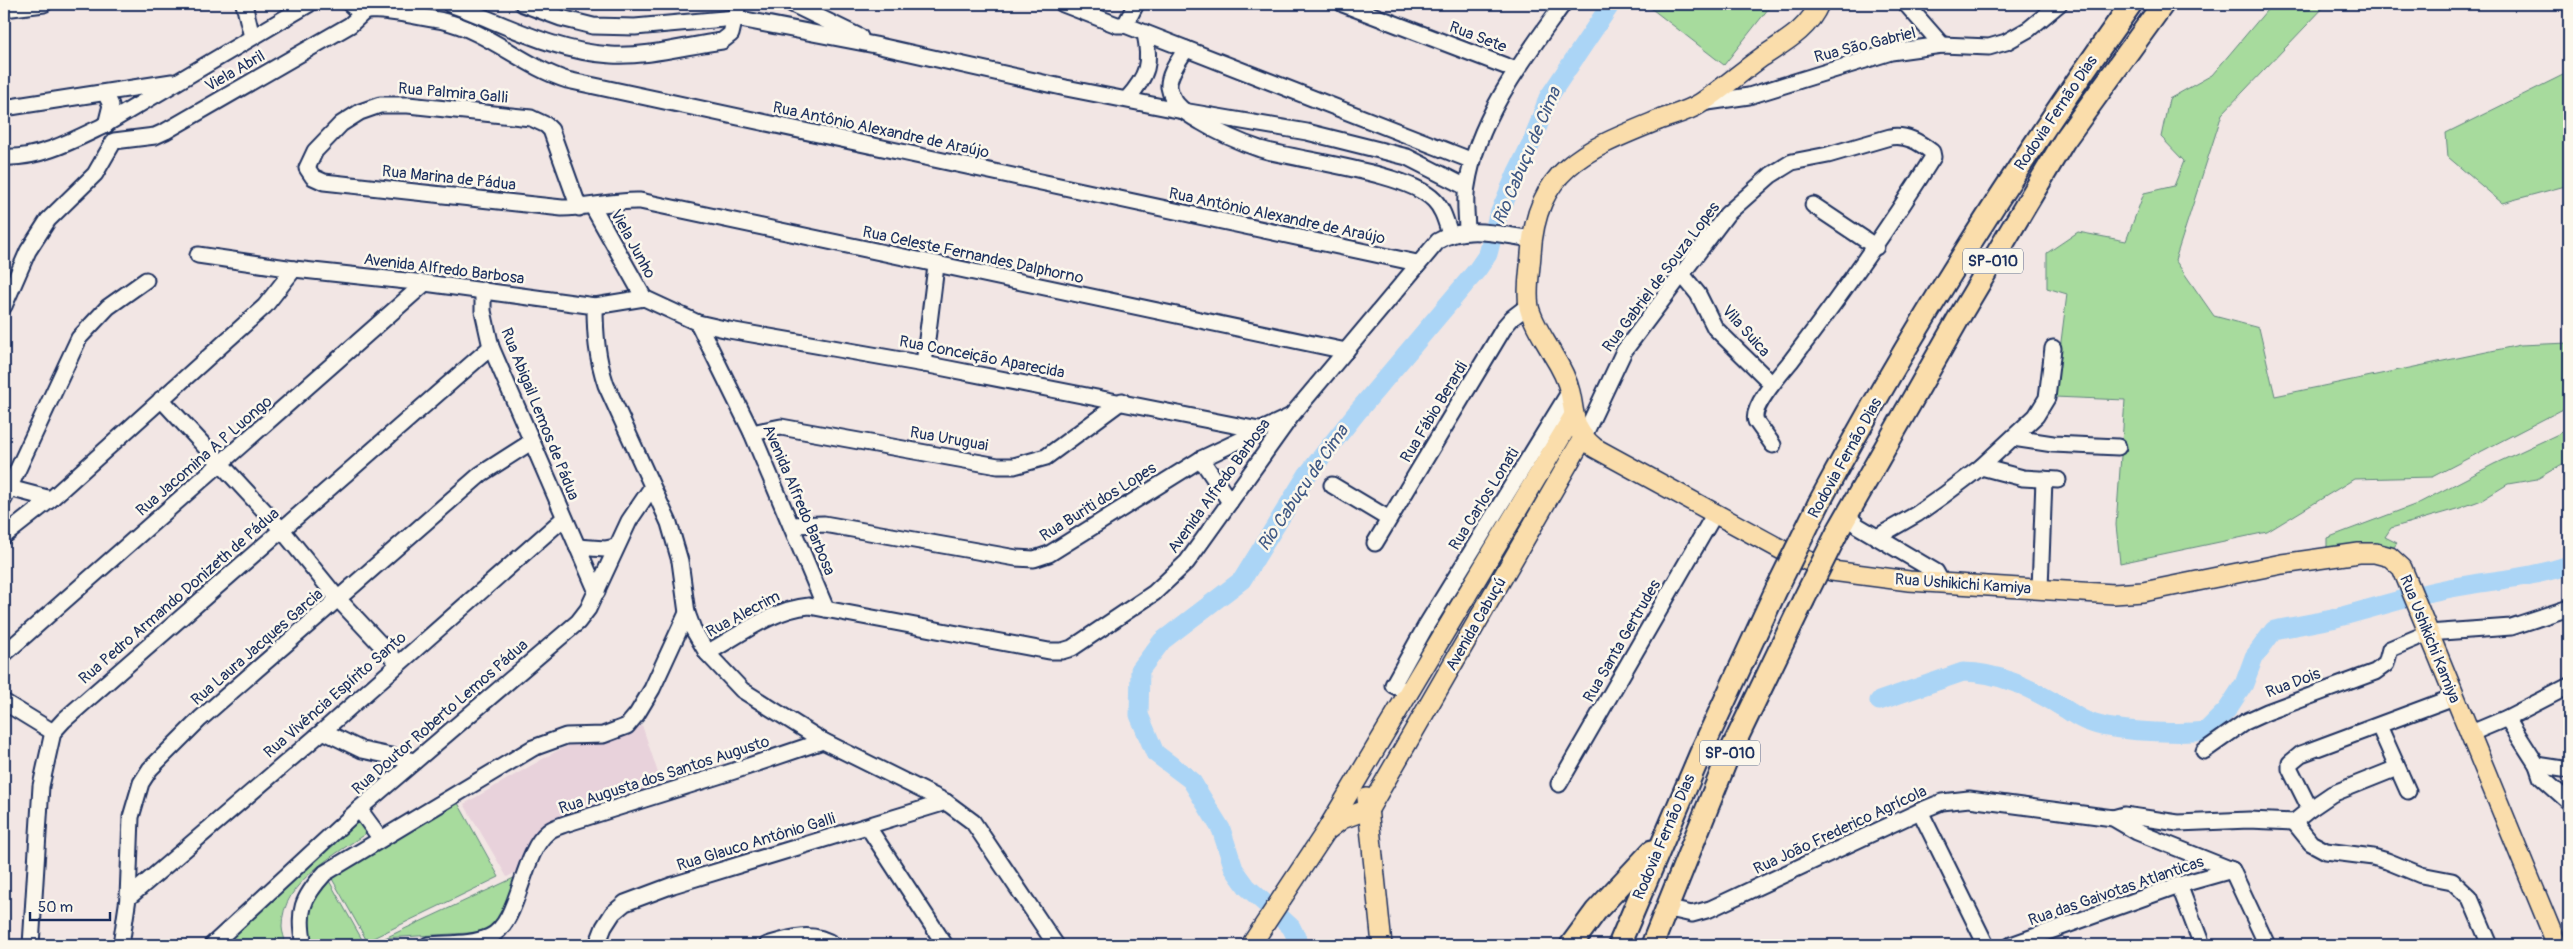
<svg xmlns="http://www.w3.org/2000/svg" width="2573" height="949" viewBox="0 0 2573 949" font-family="Pangolin,sans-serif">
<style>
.built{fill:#e8d2db}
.green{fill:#a7db9d;stroke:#61857e}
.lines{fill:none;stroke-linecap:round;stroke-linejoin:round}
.river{stroke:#abd5f6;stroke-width:19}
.minor-casing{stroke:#1b2f5e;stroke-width:19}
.major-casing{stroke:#1b2f5e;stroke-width:22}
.highway-casing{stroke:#1b2f5e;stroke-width:25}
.minor{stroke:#fbf7ec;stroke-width:15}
.major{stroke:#faddab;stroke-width:19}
.highway{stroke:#faddab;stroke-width:21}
.highway-bridge-casing{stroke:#1b2f5e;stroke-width:25;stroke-linecap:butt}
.highway-bridge{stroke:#faddab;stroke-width:21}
.labels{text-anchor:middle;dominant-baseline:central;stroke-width:5;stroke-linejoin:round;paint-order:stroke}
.shield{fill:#fbf7ec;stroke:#5e6b89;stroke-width:1}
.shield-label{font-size:15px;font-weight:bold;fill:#1b2f5e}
.street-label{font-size:16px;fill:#1b2f5e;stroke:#fbf7ec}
.water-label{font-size:18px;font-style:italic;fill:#3f5884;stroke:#fbf7ec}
</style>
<rect width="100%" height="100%" fill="#f2e6e4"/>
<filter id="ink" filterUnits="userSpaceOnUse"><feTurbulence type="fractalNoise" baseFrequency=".02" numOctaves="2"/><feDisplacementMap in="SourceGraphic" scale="10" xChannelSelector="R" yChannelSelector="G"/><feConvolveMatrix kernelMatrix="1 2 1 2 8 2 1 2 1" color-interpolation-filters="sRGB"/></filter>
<g filter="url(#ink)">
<!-- built -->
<path class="built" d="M 642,725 L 662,785 L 567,813 L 544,824 L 530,839 L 520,870 L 507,877 L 464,804 L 555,752 L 578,741 L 614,741 Z"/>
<!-- green -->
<g class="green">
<path d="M 1650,4 L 1772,4 L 1724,65 L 1648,6 Z"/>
<path d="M 2272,4 L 2327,4 L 2222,114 L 2175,260 L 2214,316 L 2259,328 L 2275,396 L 2520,345 L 2569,343 L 2569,406 L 2432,477 L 2354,479 L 2267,532 L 2120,563 L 2116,525 L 2125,400 L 2054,397 L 2067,294 L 2047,288 L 2047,253 L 2078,232 L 2126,241 L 2144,193 L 2174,186 L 2184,161 L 2161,137 L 2169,99 L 2212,75 Z"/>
<path d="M 2569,72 L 2569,185 L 2502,203 L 2448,157 L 2446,133 Z"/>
<path d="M 2569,429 L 2569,460 L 2537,479 L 2508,484 L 2482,500 L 2460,508 L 2391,528 L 2385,537 L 2397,543 L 2390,552 L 2327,554 L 2327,538 L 2417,504 L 2494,464 Z"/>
<path d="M 458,803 L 499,877 L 367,941 L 331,877 Z"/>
<path d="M 359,818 L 369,831 C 338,854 281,881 282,927 C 282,932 285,939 286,945 L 220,945 Z"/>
<path d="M 516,877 C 512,898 502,920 485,932 L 385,938 Z"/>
<path d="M 328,879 L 364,943 L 319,945 C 294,927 314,898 328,879 Z"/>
</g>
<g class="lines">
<!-- river -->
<g class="river">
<path d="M 2423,594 C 2471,581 2522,581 2569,565"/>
<path d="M 1879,701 L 1963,672 C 1999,672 2032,689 2062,707 C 2071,712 2079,719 2089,722 C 2112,732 2181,734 2206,731 L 2227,710 L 2244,684 L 2254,657 L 2274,630 L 2332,619 L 2404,599"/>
<path d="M 1300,945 L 1291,927 L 1247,887 L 1234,869 L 1221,829 L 1191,780 L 1155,753 L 1139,715 L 1140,670 L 1162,641 L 1242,580 L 1307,475 L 1358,411 L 1477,270 L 1488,254 L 1497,219 L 1517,172 L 1533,140 L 1548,98 L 1611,4"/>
</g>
<!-- minor casing -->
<g class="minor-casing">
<g id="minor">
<path d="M 244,4 L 252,37"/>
<path d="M 350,4 C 353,7 355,9 359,10 C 366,12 374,10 382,11 C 402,13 422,17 443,21 C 488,31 523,66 567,80 L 1417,263"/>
<path d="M 450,4 C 503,23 554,52 611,55 C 648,57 685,46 722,41 L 731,34 L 738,4"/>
<path d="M 523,4 L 561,18 L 593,26 L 635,27 L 735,18 L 875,45 L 1066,88 L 1183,111 L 1307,132 L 1407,157 L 1466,187"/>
<path d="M 792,4 L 860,37"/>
<path d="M 1063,4 L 1117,25 L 1125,25 L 1473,161"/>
<path d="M 1343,4 L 1516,70"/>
<path d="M 1906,4 L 1942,45"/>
<path d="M 4,9 L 44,4"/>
<path d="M 1125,25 L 1136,4"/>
<path d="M 1186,49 C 1180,59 1168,74 1169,87 C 1172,105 1187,114 1201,122 C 1219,133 1239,142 1260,149 C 1301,161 1406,172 1434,200 C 1443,209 1446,222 1450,234"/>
<path d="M 105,93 L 111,105 L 106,125"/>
<path d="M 1127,99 C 1148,75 1151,64 1145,33"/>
<path d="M 1701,103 L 1749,96 L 1891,52 L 1942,45 L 1989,47 L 2006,42 L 2029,29 L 2059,4"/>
<path d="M 4,108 L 172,82"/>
<path d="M 4,157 C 38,159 72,141 101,127 L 309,4"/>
<path d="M 1813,205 L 1876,247"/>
<path d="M 593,207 L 644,298"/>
<path d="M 579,208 L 551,130 L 546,125 L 531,118 L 408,105 L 380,105 L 360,112 L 341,124 L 315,151 L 307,168 L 313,177 L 324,182 L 562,208 C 589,208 614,200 640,201 L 1346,351"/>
<path d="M 1467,232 C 1467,217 1464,200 1467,186 C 1477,119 1525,57 1563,4"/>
<path d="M 198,255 L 294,269 L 425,283 L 595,306 L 644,298 L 698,323 L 729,330 L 924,364 L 1259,430"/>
<path d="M 1681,273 L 1698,294 L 1715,328 L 1772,384"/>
<path d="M 483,290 L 483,311 L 491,347 L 597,592"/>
<path d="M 4,306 L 28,251 L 48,220 L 95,174 L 114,141 L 155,136 L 166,131 L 350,25 L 365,11"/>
<path d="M 595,306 C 595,334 597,358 606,385 L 669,523 L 680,561 L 687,613 L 693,629 L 707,653 L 742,690 L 772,709 L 823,741 L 946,802 L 973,822 L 1056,945"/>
<path d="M 698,323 L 752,433 L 826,609"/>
<path d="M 924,364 L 936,266"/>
<path d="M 161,399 L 282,530 L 339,600 L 398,663"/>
<path d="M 752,433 L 781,427 L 998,466 L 1014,466 L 1046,457 L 1122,401"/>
<path d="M 1583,438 L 1624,351 L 1727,214 L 1771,175 L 1792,162 L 1828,155 L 1890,137 C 1906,134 1919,142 1932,152 L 1933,157 C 1889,228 1841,295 1791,361 C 1782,372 1750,408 1756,421 L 1773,445"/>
<path d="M 2013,438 L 2053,444 L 2118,447"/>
<path d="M 1201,459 L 1230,502"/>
<path d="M 1981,467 L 2023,478 L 2058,480"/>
<path d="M 1332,485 L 1389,519"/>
<path d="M 4,489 L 9,488 L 51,499"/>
<path d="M 4,499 L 79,338 L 108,307 L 146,280"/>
<path d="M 1847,515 L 1858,526 L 1936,572 L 1942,583"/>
<path d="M 791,525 L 824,524 L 1016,558 L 1034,559 L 1049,554 L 1201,459 L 1291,416"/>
<path d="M 4,536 L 51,499 L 265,306 L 294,269"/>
<path d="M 1877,537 L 1917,514 L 1944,495 L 1981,467 L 2036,416 L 2047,398 L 2053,348"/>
<path d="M 1375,543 L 1505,326 L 1512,318 L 1529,305"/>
<path d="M 577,547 L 605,549 L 615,547"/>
<path d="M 2040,589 L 2044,479"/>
<path d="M 707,653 C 738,636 773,609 809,606 L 1049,651 L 1062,651 L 1072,648 L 1154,593 L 1187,562 L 1292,415 L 1438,241 C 1466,224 1501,235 1532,239"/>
<path d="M 4,654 L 425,283"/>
<path d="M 1409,693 L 1393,685 L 1427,624 L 1570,391"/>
<path d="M 4,702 L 53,732"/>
<path d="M 2507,718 L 2537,765 L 2541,777 L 2569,802"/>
<path d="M 2379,726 L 2408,791"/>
<path d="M 323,731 L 362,750 L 415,761"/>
<path d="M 2469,734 L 2507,718 L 2569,686"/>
<path d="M 2204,751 L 2245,722 L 2267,712 L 2375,672 L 2386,664 L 2390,649 L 2428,633 L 2511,627 L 2569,608"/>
<path d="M 2537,765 L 2569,770"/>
<path d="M 1559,784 L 1714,515"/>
<path d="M 359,809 L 381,839"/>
<path d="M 2310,809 L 2332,794 L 2397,768"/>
<path d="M 1920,811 L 1986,945"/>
<path d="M 2113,818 L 2124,815 L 2178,823 L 2249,820 L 2294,822"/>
<path d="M 2294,822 L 2311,843 L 2326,851 L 2373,857 L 2387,861 L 2421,875 L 2452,881 L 2470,898 L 2490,945"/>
<path d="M 2294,822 L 2310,809 L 2290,769 L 2290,763 L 2301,754 L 2454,697"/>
<path d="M 868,827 L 945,945"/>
<path d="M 2232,870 L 2267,945"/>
<path d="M 2179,885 L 2202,945"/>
<path d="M 128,898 L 323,731 L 564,518"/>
<path d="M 1665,908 L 1692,914 L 1710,909 L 1920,811 L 1942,802 L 1969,799 L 2113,818 L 2137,832 L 2232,870"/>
<path d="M 31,945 L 41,786 L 53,732 L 64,720 L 491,347"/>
<path d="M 121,945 L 128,898 L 131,817 L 141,783 L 150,769 L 200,719 L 481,474 L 531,442"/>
<path d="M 212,945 L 359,809 L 578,622 L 588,609 L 629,521 L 652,487"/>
<path d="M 304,945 C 297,912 302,898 325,873 L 533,748 L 566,736 L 603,735 L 627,726 L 637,714 L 652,689 L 687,613"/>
<path d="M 428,945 C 448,943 471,945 489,937 C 520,924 521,853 548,832 C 552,828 560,826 565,824 L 734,771 L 823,741"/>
<path d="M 597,945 L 604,927 L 613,913 L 625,903 L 673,885 L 946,802"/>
<path d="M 767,945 C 790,938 812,930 834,945"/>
<path d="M 2011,945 L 2179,885 L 2232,870"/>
</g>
</g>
<!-- major casing -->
<g class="major-casing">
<g id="major">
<path d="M 1819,4 C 1808,30 1784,42 1762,57 C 1741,72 1722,89 1701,103 C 1689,111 1673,115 1659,120 C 1588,149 1536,167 1531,254 C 1530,271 1526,291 1529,307 C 1533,324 1545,340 1553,355 C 1560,366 1567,379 1570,392 C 1576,419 1572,429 1595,448 L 1782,550 L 1832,571 L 1909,581 L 2114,594 L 2143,592 L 2282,564 L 2359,553 L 2375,553 L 2390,557 L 2402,568 L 2557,945"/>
<path d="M 1367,798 L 1382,945"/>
<path d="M 1369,809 L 1583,438"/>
<path d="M 1329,829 L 1342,819 L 1369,809"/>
<path d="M 1251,945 L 1325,833 L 1574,415"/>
</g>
</g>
<!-- highway casing -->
<g class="highway-casing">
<g id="highway">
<path d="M 1819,503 C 1911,330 2017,164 2131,4"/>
<path d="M 1839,529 L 1961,314 L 2064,141 L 2163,4"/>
<path d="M 1571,945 L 1596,911 L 1652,851"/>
<path d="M 1619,945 L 1702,750 L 1777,588"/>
<path d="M 1652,945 L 1726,761 L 1803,601"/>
</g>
</g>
<!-- minor -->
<use href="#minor" class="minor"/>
<!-- major -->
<use href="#major" class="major"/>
<!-- highway -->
<use href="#highway" class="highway"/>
<!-- highway-bridge casing -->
<g class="highway-bridge-casing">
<g id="highway-bridge">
<path d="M 1777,588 L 1819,503"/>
<path d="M 1803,601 L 1839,529"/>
</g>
</g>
<!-- highway-bridge -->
<use href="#highway-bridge" class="highway-bridge"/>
</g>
</g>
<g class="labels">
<!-- shield labels -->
<g class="shield">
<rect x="1963" y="248.5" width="60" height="25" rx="4"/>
<rect x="1700" y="740.5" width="60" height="25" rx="4"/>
</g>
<g class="shield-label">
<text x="1993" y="261">SP-010</text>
<text x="1730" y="753">SP-010</text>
</g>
<!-- street labels -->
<g class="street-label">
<text transform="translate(1478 37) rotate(21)">Rua Sete</text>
<text transform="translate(1865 45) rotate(-14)">Rua São Gabriel</text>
<text transform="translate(235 71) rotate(-30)">Viela Abril</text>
<text transform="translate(453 93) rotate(5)">Rua Palmira Galli</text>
<text transform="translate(2056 113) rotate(-56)">Rodovia Fernão Dias</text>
<text transform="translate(881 130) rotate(12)">Rua Antônio Alexandre de Araújo</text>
<text transform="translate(449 178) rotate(6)">Rua Marina de Pádua</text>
<text transform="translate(1277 216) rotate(12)">Rua Antônio Alexandre de Araújo</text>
<text transform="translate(633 244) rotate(61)">Viela Junho</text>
<text transform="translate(973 255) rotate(12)">Rua Celeste Fernandes Dalphorno</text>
<text transform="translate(444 269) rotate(7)">Avenida Alfredo Barbosa</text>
<text transform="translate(1661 277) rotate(-53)">Rua Gabriel de Souza Lopes</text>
<text transform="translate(1746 331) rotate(48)">Vila Suica</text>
<text transform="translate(982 357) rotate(11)">Rua Conceição Aparecida</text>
<text transform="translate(1434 412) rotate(-59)">Rua Fábio Berardi</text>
<text transform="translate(540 414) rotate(68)">Rua Abigail Lemos de Pádua</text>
<text transform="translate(949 439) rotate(10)">Rua Uruguai</text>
<text transform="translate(204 456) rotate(-41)">Rua Jacomina A P Luongo</text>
<text transform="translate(1845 458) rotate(-61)">Rodovia Fernão Dias</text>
<text transform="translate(1219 486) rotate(-54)">Avenida Alfredo Barbosa</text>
<text transform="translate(1484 499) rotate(-58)">Rua Carlos Lonati</text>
<text transform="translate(799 500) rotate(67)">Avenida Alfredo Barbosa</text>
<text transform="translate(1098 502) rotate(-32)">Rua Buriti dos Lopes</text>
<text transform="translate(1963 584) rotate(4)">Rua Ushikichi Kamiya</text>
<text transform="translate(179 596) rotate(-41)">Rua Pedro Armando Donizeth de Pádua</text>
<text transform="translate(743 614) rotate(-28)">Rua Alecrim</text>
<text transform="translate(1476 624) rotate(-60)">Avenida Cabuçú</text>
<text transform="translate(2430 639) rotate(68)">Rua Ushikichi Kamiya</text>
<text transform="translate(1622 641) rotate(-60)">Rua Santa Gertrudes</text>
<text transform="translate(257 647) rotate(-41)">Rua Laura Jacques Garcia</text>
<text transform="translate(2293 683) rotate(-21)">Rua Dois</text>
<text transform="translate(335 695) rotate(-41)">Rua Vivência Espírito Santo</text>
<text transform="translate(440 717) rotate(-41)">Rua Doutor Roberto Lemos Pádua</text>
<text transform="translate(664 775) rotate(-18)">Rua Augusta dos Santos Augusto</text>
<text transform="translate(1840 830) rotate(-25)">Rua João Frederico Agrícola</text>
<text transform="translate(1664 837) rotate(-67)">Rodovia Fernão Dias</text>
<text transform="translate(756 842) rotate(-17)">Rua Glauco Antônio Galli</text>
<text transform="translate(2116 891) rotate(-19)">Rua das Gaivotas Atlanticas</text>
</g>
<!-- water labels -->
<g class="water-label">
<text transform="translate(1527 156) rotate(-67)">Rio Cabuçu de Cima</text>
<text transform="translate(1303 488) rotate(-56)">Rio Cabuçu de Cima</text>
</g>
</g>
<!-- margin -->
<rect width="2573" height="949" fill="none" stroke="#fbf7ec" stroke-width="20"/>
<rect x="10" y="10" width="2553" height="929" fill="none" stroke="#1b2f5e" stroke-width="2" filter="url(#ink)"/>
<!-- scale -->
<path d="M30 912v8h80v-8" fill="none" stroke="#1b2f5e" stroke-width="2.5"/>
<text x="38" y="912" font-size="15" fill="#1b2f5e" stroke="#fbf7ec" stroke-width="4" paint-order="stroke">50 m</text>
</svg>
